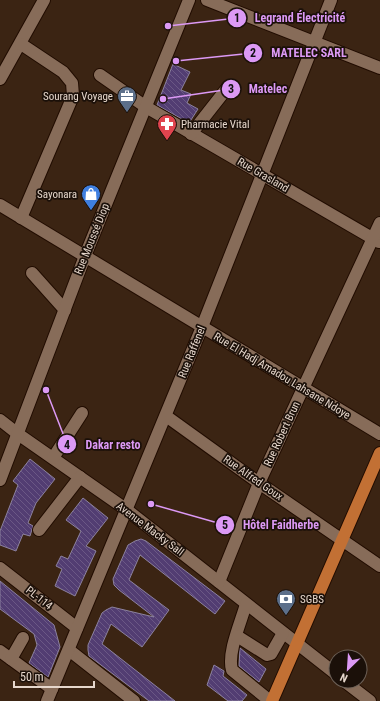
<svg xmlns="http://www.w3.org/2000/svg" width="380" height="701" viewBox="0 0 380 701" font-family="'Roboto Condensed',sans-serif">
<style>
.building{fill:url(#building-back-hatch);stroke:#8c829f}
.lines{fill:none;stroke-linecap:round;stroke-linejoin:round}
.minor-casing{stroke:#210c00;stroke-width:14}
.major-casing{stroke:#210c00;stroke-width:14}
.minor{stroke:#876c59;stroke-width:12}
.major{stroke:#c27034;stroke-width:12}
.labels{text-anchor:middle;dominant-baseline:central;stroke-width:3.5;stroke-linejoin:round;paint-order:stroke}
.poi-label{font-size:11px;fill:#e6d7cc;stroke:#1b1009;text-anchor:end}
.street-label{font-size:11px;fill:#e6d7cc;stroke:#1b1009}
.leader{fill:none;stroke:#dc99f5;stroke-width:1.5}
.callout-dot{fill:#dc99f5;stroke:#1b1009;stroke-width:1.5}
.mark-label{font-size:12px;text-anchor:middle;font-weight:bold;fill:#111}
.callout-label{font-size:12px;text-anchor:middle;font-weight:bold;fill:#dc99f5;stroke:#1b1009;stroke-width:3.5;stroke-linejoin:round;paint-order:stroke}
</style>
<defs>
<pattern id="building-back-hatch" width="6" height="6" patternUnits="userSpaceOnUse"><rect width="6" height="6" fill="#523d72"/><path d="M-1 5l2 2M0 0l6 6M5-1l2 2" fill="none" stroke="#6b5885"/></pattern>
</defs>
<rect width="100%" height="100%" fill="#3b2413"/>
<!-- building -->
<g class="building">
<path d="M 173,64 L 190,72 L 181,90 L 191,94 L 187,103 L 198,109 L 189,123 L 157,105 Z"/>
<path d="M 30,459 L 55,479 L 36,503 L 28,523 L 33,526 L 30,536 L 23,534 L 16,551 L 0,545 L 0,531 L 18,485 L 13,481 Z"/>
<path d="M 83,498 L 108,518 L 86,546 L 96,551 L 75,596 L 55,586 L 62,569 L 56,566 L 61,556 L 68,559 L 81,531 L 66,520 Z"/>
<path d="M 141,539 L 146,541 L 225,601 L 215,614 L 140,555 L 129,580 L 169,610 L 142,647 L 111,624 L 102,644 L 175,701 L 149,701 L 89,656 L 88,650 L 88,645 L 102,613 L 106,610 L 112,607 L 154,617 L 119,590 L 114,585 L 113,579 L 128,545 L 135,541 Z"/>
<path d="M 0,581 L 54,625 L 60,647 L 48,677 L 29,663 L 37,645 L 34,634 L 0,609 Z"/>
<path d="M 240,648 L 266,669 L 259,682 L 239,666 Z"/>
<path d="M 214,665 L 224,671 L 223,676 L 247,695 L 242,701 L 228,701 L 207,685 Z"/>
</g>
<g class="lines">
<!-- minor casing -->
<g class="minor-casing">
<g id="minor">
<path d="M 207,0 L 380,68"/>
<path d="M 100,75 L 146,107 L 379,242"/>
<path d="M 0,79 L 44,0"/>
<path d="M 191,134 L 228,87"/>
<path d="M 0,205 L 380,434"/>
<path d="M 21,218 L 73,96 L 72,83 L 63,72 L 21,44"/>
<path d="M 32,273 L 65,310"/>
<path d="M 166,416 L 259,483 L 380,566"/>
<path d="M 0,420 L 18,434 L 127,510 L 336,674"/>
<path d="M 53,458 L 82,413"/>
<path d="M 0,480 L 85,256 L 189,0"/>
<path d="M 39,530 L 80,477"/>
<path d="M 0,568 L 77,628"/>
<path d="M 219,582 L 259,483 L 380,223"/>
<path d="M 246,604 C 241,622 227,653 232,670 L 270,701"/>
<path d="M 237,636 L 267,655 L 271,654 L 283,633"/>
<path d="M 69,650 L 134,701"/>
<path d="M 0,651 L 52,689"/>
<path d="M 11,659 L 23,638"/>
<path d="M 344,681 L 370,701"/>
<path d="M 47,701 L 202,327 L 331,0"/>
</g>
</g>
<!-- major casing -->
<g class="major-casing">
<path id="major" d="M 272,701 L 380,453"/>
</g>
<!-- minor -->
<use href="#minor" class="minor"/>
<!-- major -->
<use href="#major" class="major"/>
</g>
<!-- icons -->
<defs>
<g id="office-pin" transform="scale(1)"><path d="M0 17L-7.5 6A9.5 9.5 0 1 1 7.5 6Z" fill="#5c6f8a" stroke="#1b1009"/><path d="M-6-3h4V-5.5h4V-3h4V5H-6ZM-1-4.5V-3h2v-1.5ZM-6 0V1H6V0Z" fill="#fff"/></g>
<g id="pharmacy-pin" transform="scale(1)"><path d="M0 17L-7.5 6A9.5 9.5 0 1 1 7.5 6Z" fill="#e0444e" stroke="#1b1009"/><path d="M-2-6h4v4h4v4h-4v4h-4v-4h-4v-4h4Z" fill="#fff"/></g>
<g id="shop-pin" transform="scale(1)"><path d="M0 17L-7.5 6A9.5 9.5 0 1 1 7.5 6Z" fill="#3f7fe0" stroke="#1b1009"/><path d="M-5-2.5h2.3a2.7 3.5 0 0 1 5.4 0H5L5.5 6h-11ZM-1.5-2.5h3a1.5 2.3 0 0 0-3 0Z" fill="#fff"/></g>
<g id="bank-pin" transform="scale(1)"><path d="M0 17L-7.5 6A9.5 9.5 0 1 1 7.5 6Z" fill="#5c6f8a" stroke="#1b1009"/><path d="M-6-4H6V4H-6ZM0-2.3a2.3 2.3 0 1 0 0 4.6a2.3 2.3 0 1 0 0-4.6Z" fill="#fff"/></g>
</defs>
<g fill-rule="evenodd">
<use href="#office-pin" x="127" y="96"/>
<use href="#pharmacy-pin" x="167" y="124"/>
<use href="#shop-pin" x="91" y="194"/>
<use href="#bank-pin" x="286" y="599"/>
</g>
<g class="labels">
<!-- poi labels -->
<g class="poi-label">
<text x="113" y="96">Sourang Voyage</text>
<text x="181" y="124" text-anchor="start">Pharmacie Vital</text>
<text x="77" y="194">Sayonara</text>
<text x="300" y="599" text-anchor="start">SGBS</text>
</g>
<!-- street labels -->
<g class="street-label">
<text transform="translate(263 175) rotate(30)">Rue Grasland</text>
<text transform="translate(92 239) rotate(-68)">Rue Moussé Diop</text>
<text transform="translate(192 352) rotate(-68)">Rue Raffenel</text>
<text transform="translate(282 376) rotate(31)">Rue El Hadj Amadou Lahsane Ndoye</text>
<text transform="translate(282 434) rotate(-65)">Rue Robert Brun</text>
<text transform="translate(253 478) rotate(35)">Rue Alfred Goux</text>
<text transform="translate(150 529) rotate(37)">Avenue Macky Sall</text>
<text transform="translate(39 598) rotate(38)">PL-114</text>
</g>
</g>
<!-- callouts -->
<path class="leader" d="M168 26L237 18M176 61L253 53M163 99L231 89M46 390L67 444M151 504L225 525"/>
<g class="callout-dot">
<circle cx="168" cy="26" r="4"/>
<circle cx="176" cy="61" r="4"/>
<circle cx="163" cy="99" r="4"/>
<circle cx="46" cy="390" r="4"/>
<circle cx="151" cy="504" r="4"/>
<circle cx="237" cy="18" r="10"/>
<circle cx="253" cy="53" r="10"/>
<circle cx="231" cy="89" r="10"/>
<circle cx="67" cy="444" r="10"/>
<circle cx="225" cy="525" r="10"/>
</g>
<g class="mark-label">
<text x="237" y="22">1</text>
<text x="253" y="57">2</text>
<text x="231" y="93">3</text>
<text x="67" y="449">4</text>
<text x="225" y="529">5</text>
</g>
<g class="callout-label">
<text x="300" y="22">Legrand Électricité</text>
<text x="309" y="57">MATELEC SARL</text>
<text x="268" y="93">Matelec</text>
<text x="113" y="449">Dakar resto</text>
<text x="281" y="529">Hôtel Faidherbe</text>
</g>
<!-- north arrow -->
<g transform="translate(348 669) rotate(205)"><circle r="19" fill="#1b1009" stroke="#6c6057"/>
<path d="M0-3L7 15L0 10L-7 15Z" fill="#dc99f5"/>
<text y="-6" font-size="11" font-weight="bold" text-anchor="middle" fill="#e6d7cc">N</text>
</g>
<!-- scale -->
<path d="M14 681v6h80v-6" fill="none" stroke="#e6d7cc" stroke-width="2"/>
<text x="20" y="681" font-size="12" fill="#e6d7cc" stroke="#1b1009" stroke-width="3" paint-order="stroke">50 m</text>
</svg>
